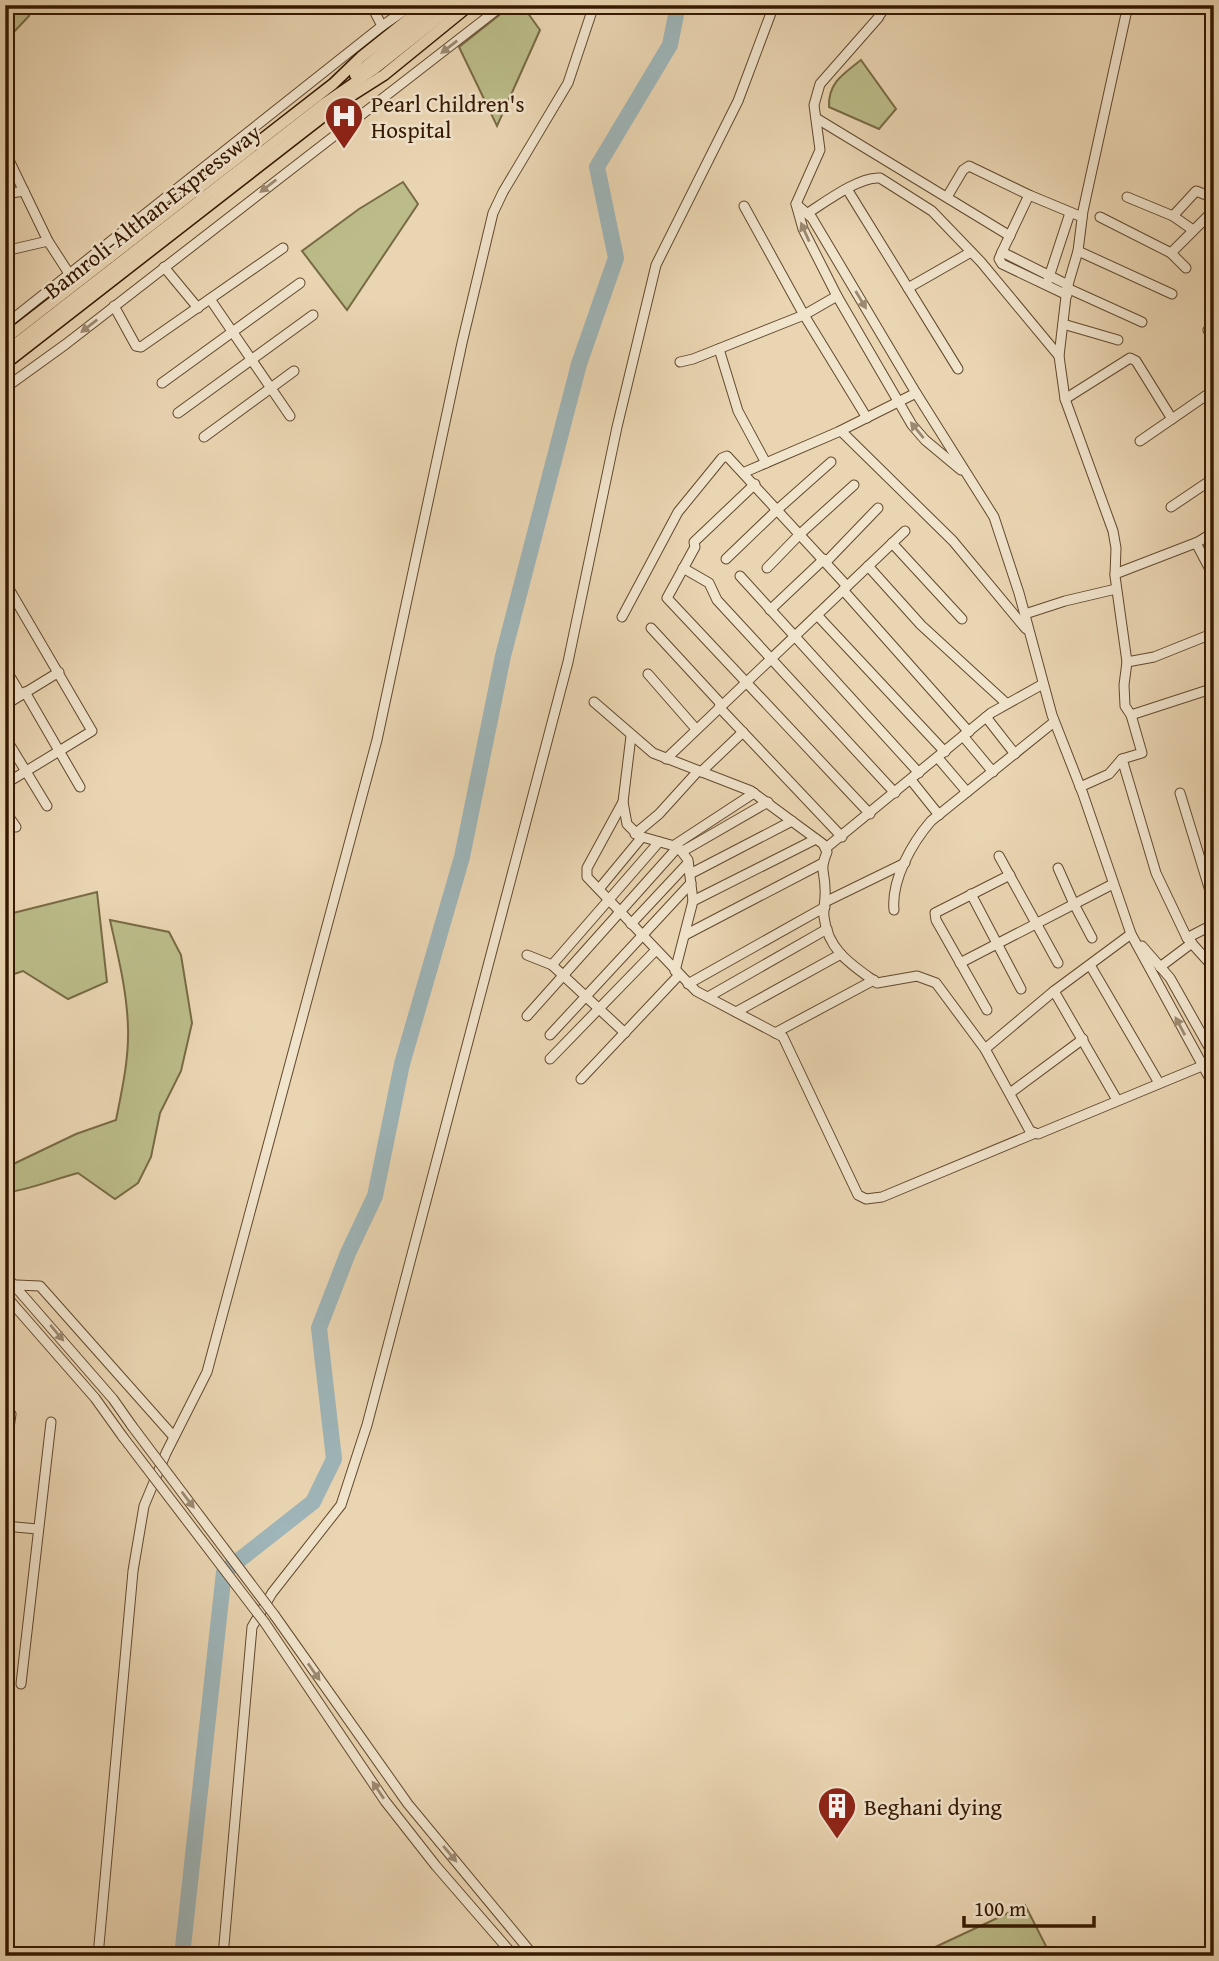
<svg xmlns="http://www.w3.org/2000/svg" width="1219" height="1961" viewBox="0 0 1219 1961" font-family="'Gentium Book Plus',serif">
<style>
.green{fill:#bbbc89;stroke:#786a44;stroke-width:2}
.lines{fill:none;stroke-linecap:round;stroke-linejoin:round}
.river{stroke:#9eb5b9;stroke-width:16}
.minor-casing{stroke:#62482c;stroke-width:11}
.major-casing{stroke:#351900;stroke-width:13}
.minor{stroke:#f1e4cd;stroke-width:9}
.major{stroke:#ead5b2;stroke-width:10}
.minor-bridge-casing{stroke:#62482c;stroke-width:11;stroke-linecap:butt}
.minor-bridge{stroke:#f1e4cd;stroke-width:9}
.oneway{fill:#9c8971}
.labels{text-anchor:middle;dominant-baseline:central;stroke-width:5;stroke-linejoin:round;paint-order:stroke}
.poi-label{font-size:23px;fill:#351900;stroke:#f1e4cd;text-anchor:start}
.street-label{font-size:23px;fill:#351900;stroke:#f1e4cd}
</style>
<rect width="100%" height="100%" fill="#ead5b2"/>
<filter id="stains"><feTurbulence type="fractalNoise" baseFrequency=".00286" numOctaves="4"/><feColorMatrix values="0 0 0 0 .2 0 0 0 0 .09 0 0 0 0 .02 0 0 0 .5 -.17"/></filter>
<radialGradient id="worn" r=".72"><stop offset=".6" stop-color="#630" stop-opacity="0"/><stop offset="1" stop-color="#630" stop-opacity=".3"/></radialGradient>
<!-- green -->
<g class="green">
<path d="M 5,5 L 30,5 L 29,16 L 12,34 L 5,16 Z"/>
<path d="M 512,5 L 522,5 L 540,30 L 497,126 L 459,47 Z"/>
<path d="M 861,60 L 896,109 L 879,129 L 829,107 C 828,83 843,74 861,60 Z"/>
<path d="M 403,182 L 418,204 L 347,310 L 302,251 L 359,209 Z"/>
<path d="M 97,892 L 107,982 L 68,999 L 23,971 L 5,977 L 5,915 Z"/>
<path d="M 110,920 L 169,932 L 181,955 L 192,1023 L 181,1071 L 160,1113 L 151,1157 L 138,1183 L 115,1199 L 78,1173 C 61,1177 17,1194 5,1192 L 5,1168 L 76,1134 L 116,1120 C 122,1090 129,1059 128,1028 C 127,991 118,956 110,920 Z"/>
<path d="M 1025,1905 L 1047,1948 L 1033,1956 L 916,1956 Z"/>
</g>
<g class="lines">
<!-- river -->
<path class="river" d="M 182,1956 L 224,1572 L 313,1502 L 334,1459 L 319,1328 L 348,1253 L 375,1196 L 402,1064 L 462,857 L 503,656 L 579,364 L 616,258 L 597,167 L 670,45 L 678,5"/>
<!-- minor casing -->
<g class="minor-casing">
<g id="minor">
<path d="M 371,5 L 382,26"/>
<path d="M 886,5 L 878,18 L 820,84 L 814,105 L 820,150 L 796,204 L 803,229 L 837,296 L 912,425 L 925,440 L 961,470"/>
<path d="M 1128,5 L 1083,211 L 1078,251 L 1067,288 L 1059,356 L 1065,399 L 1113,531 L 1116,548 L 1115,576 L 1127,662 L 1124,685 L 1125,706 L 1131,715 L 1142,753 L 1122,759 L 1156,873 L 1187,938 L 1214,968"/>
<path d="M 816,118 L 1010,236"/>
<path d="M 5,152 L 48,241 L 70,275"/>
<path d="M 847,189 L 958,369"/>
<path d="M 5,194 L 24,191"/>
<path d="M 947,197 L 963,170 L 969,166 L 1029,195 L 1082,217"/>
<path d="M 1127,197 L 1173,216 L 1193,230"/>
<path d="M 796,204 L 812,218 L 916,393 L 994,517 L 1019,593 L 1052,715 L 1083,794 L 1131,934 L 1214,1086"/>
<path d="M 744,206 L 804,315 L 867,418"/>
<path d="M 808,213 C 825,202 860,176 880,178 L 932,211 L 981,262 L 1059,356"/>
<path d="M 1173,216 L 1196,191 L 1214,198"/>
<path d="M 1100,217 L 1171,253 L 1186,268"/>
<path d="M 5,251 L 48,241"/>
<path d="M 1078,251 L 1172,294"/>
<path d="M 1002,252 L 1029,195"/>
<path d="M 1171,253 L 1214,210"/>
<path d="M 164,267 L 198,308"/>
<path d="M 1048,280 L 1070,213"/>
<path d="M 908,288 L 971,252"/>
<path d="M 1067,288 L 1142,322"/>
<path d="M 1067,295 L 1002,264 L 999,259 L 1002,252 L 1068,285"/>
<path d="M 210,299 L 290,416"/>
<path d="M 114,306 L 136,346 L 141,347 L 283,248"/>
<path d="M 1214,323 L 1208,330 L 1214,342"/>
<path d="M 1063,324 L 1118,340"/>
<path d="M 5,325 L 382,26 L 412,5"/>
<path d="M 719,349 L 738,411 L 766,463"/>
<path d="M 680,362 L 693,359 L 804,315 L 837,296"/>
<path d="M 162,383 L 300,283"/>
<path d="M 5,388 L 66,344 L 503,5"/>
<path d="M 1065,399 L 1130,358 L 1136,361 L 1172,419"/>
<path d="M 178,413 L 313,315"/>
<path d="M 841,431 L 953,541 L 1026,629"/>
<path d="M 204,437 L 294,371"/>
<path d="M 1140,441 L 1214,390"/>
<path d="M 745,472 L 838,432 L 916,393"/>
<path d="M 755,484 L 694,542 L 695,547 L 667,598 L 870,814"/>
<path d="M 1171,507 L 1214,478"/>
<path d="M 892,543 L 962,619"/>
<path d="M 1196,543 L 1214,577"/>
<path d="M 726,559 L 778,509 L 831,462"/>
<path d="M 826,562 L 878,508"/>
<path d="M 868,566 L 921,625 L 1006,703"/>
<path d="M 683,568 L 709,583 L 717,600 L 895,793"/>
<path d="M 767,568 L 800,534 L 854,485"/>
<path d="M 1115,574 L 1198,542 L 1214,532"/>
<path d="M 740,576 L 919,773"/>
<path d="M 5,582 L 92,731 L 5,784"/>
<path d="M 843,590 L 969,732"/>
<path d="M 770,610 L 824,559"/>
<path d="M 1025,614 L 1065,601 L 1116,589"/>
<path d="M 817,615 L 945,752"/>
<path d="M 622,617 L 678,512 L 722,458 L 727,456 L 847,586"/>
<path d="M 651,628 L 722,705"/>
<path d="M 1127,662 L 1154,657 L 1214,633"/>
<path d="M 5,668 L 21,695"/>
<path d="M 648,674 L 696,729"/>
<path d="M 25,692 L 80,787"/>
<path d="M 594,702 L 653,753 L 751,791 L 823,844 L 827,852 C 819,872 825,870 825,889 C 826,898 823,907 824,917 C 828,951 852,965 877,983 L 917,976 L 936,983 L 985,1049 L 1030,1131 L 1038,1134 L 1214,1061"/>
<path d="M 5,705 L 59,672"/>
<path d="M 719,707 L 842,837"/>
<path d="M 1131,715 L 1214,688"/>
<path d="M 986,717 L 1015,754"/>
<path d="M 631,736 L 623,802 L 627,824 L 639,836 L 678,847 L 688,860 L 693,901 L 675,971"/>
<path d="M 963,736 L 993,772"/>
<path d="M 5,737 L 47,806"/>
<path d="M 938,758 L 967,792"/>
<path d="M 666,759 L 905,531"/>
<path d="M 701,772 L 743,732"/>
<path d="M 911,780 L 939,815"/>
<path d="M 1080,787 L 1109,774 L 1122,759"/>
<path d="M 1180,793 L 1214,904"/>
<path d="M 623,802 L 587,868 L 587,877 L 696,991 L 783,1037 L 858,1195 L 866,1199 L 882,1197 L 1033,1134"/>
<path d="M 5,811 L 16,827"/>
<path d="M 635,834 L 659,814 L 698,771"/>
<path d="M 673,846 L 754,793"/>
<path d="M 826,848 L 991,713 L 1043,684"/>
<path d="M 683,851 L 768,802"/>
<path d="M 999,856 L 1058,963"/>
<path d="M 1058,868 L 1074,904 L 1092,938"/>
<path d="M 690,874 L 792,821"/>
<path d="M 599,889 L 642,837"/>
<path d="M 971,894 L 1021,989"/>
<path d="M 693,901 L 816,839"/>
<path d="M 825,902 L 905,863"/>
<path d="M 894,910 C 891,880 912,843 931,821 L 1054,722"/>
<path d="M 631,924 L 688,863"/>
<path d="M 685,935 L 823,863"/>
<path d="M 1187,938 L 1214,924"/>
<path d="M 1142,946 L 1170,978 L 1214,1056"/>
<path d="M 527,955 L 552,965 L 625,1033"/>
<path d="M 960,963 L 1113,884"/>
<path d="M 552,965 L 659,842"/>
<path d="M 1090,965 L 1159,1083"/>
<path d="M 1160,967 L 1192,943"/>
<path d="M 688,984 L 825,907"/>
<path d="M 1054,991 L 1117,1100"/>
<path d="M 708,997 L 827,929"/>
<path d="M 987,1010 L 936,920 L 935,913 L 1010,875"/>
<path d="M 736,1012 L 841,954"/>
<path d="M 527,1016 L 678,847"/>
<path d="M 775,1033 L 874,980"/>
<path d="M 550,1035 L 691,883"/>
<path d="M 985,1049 L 1054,991 L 1131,934"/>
<path d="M 550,1059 L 656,950"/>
<path d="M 581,1079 L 679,975"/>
<path d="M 1010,1093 L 1083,1039"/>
<path d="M 5,1275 L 113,1399 L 132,1426"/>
<path d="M 17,1285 L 40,1286 L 174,1437"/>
<path d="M 5,1295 L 95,1398 L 123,1437"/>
<path d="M 5,1458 L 11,1414"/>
<path d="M 5,1526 L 37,1529"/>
<path d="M 275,1616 L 408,1804 L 534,1956"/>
<path d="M 265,1623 L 385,1801 L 436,1866 L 514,1956"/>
<path d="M 21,1684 L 51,1422"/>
<path d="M 98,1956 L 133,1571 L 144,1506 L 166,1453 L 207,1372 L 377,740 L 462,343 L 493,213 L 503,192 L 568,83 L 594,5"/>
<path d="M 223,1956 L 252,1627 L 272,1593 L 341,1505 L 367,1425 L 568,662 L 617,427 L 656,265 L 738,101 L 774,5"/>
</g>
</g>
<!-- major casing -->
<g class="major-casing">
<g id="major">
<path d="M 355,75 L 439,5"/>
<path d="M 5,339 L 333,84 L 361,57 L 426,5"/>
<path d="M 5,352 L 325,103 L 373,70 L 455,5"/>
<path d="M 5,364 L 343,101 L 384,75 L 470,5"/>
</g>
</g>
<!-- minor -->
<use href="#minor" class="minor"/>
<!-- major -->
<use href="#major" class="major"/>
<!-- minor-bridge casing -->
<g class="minor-bridge-casing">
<g id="minor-bridge">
<path d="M 132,1426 L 275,1616"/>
<path d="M 123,1437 L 265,1623"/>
</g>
</g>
<!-- minor-bridge -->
<use href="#minor-bridge" class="minor-bridge"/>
</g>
<!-- one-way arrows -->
<defs><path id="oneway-solid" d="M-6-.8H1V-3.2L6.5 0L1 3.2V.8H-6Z" transform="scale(1.75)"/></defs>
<g class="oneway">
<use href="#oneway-solid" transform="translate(449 47) rotate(142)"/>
<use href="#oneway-solid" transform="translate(268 186) rotate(142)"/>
<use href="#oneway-solid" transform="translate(805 232) rotate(-114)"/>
<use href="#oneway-solid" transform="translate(861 300) rotate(59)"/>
<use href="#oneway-solid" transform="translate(89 326) rotate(142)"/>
<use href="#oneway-solid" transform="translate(917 430) rotate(-129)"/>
<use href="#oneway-solid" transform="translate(1180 1026) rotate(-118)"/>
<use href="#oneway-solid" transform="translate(57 1333) rotate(50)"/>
<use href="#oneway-solid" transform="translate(188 1500) rotate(53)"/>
<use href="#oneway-solid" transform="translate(314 1672) rotate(55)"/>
<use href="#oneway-solid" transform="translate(378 1790) rotate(-124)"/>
<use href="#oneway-solid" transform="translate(450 1854) rotate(50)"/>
</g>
<!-- icons -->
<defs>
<g id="hospital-pin" transform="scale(2.0125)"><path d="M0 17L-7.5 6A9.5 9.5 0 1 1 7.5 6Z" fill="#8f2418" stroke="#f1e4cd"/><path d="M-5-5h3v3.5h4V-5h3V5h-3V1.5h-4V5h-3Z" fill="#fff"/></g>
<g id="building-pin" transform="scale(2.0125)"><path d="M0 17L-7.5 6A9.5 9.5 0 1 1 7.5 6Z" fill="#8f2418" stroke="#f1e4cd"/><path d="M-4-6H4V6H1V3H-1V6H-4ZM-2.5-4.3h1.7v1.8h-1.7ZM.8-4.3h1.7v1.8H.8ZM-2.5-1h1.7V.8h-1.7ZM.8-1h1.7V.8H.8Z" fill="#fff"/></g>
</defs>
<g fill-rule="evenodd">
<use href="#hospital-pin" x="344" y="116"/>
<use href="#building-pin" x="837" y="1806"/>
</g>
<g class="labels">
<!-- poi labels -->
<g class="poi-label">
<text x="371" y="103">Pearl Children's<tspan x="371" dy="26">Hospital</tspan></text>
<text x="864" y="1806">Beghani dying</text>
</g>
<!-- street labels -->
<g class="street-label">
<text transform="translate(152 211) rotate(-38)">Bamroli-Althan Expressway</text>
</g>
</g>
<!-- margin -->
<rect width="1219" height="1961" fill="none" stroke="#ead5b2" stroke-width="28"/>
<rect x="7" y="7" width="1205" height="1947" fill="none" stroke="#351900" stroke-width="3.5"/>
<rect x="14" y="14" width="1191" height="1933" fill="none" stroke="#351900" stroke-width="2"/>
<!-- scale -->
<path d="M964 1916v10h130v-10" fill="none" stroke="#351900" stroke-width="3.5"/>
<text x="974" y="1916" font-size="21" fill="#351900" stroke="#f1e4cd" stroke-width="5" paint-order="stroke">100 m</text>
<rect width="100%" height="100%" filter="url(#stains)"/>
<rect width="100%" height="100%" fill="url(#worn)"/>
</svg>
